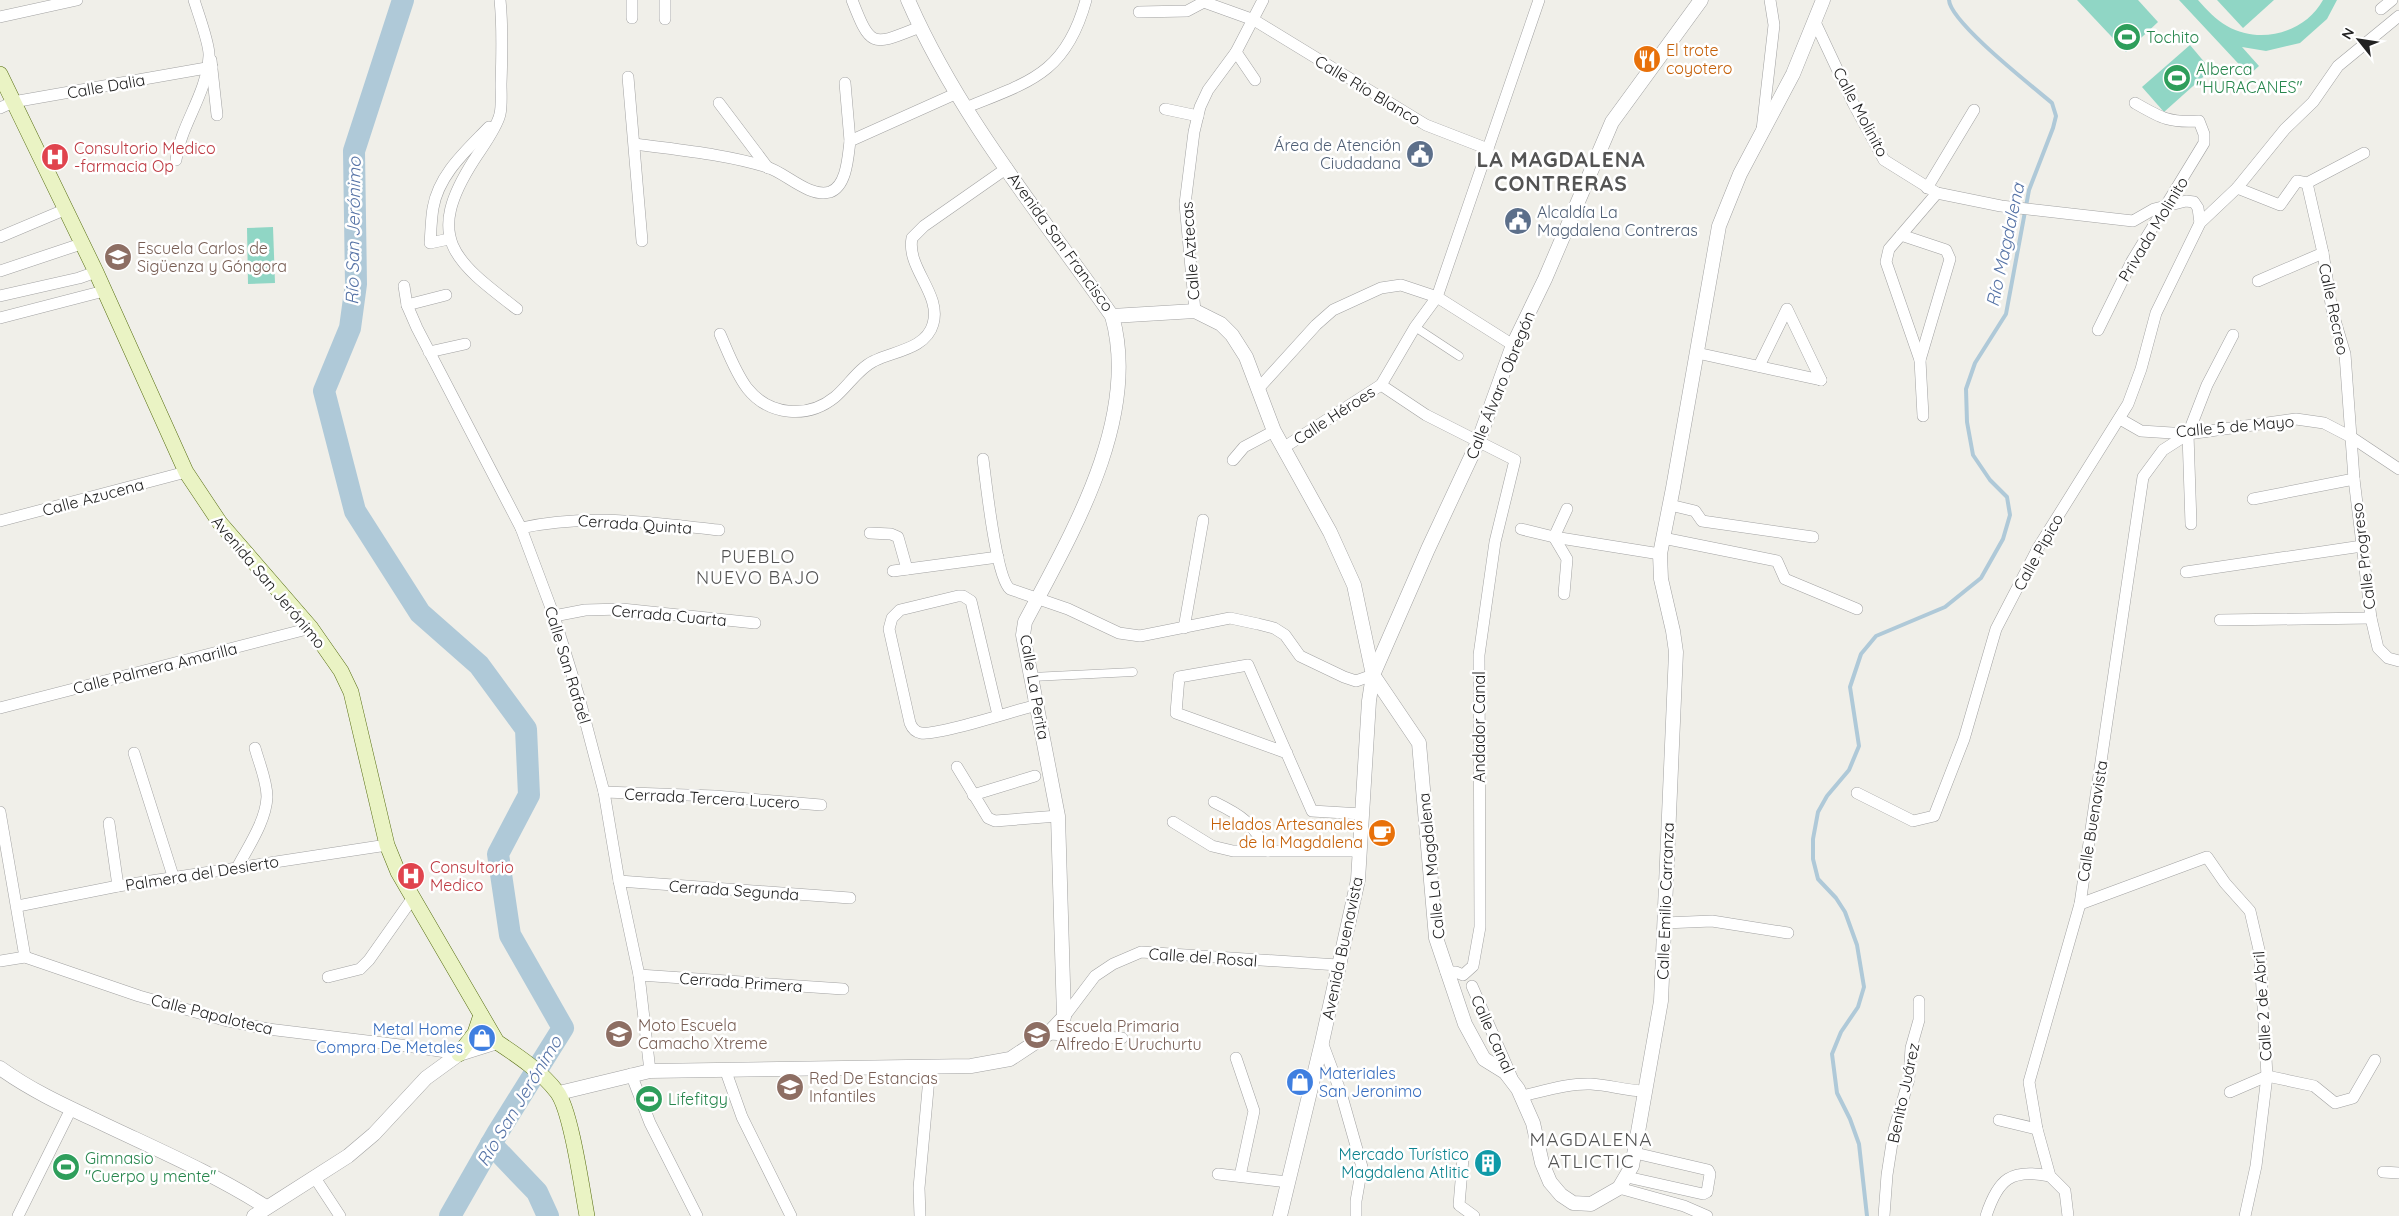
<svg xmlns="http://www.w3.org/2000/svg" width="2399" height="1216" viewBox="0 0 2399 1216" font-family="Quicksand,sans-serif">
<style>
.pitch{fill:#90d6c5}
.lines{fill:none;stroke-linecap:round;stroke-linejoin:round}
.stream{stroke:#afc9d8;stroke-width:4}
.river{stroke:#afc9d8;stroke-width:22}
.pedestrian-casing{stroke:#a2a2a2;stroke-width:9}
.minor-casing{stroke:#a2a2a2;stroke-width:12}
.tertiary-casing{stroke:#a2a2a2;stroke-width:15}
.secondary-casing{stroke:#576e12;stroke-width:16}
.pedestrian{stroke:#fff;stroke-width:8}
.minor{stroke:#fff;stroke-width:11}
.tertiary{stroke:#fff;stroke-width:14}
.secondary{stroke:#eaf3c4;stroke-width:15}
.labels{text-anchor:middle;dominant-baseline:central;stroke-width:5;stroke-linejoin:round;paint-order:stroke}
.leisure-label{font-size:16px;fill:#27864d;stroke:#fff;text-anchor:start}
.food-label{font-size:16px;fill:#c56008;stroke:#fff;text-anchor:start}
.street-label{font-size:16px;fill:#212121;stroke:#fff}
.service-label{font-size:16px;fill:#4e5e75;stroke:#fff;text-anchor:end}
.health-label{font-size:16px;fill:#be3a42;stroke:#fff;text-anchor:start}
.education-label{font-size:16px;fill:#785e54;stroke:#fff;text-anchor:start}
.shop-label{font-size:16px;fill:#366cbe;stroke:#fff;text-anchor:end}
.culture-label{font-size:16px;fill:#0d838f;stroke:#fff;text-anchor:end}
.water-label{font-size:18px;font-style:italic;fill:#5774a7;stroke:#fff}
.neighbourhood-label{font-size:18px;letter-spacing:1px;fill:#545454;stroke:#fff}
.quarter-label{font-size:19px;letter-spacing:1px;fill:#545454;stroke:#fff}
.district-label{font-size:21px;font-weight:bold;letter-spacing:1px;fill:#545454;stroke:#fff}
</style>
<rect width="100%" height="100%" fill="#f0efe9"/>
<!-- pitch -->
<g class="pitch">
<path d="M 2077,0 L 2138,0 L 2158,22 L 2126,52 Z"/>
<path d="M 2179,0 L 2198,0 C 2207,10 2216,20 2227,26 C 2260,45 2305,33 2323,0 L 2337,0 L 2327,19 L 2300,43 L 2266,51 L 2242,47 L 2259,66 L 2249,75 Z"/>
<path d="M 2217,0 L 2274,0 L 2243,28 Z"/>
<path d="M 2190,45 L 2211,70 L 2164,112 L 2142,87 Z"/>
<path d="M 273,227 L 275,283 L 248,284 L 247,228 Z"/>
</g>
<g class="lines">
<!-- stream -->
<path class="stream" d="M 1867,1216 L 1859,1144 L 1850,1119 L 1837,1093 L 1832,1054 L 1841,1032 L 1858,1007 L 1864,987 L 1857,945 L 1845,912 L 1836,898 L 1818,879 L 1813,859 L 1813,839 L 1818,812 L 1827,796 L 1849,770 L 1859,746 L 1850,687 L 1861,654 L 1876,636 L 1945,607 L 1981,578 L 2003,539 L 2010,515 L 2007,497 L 1990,480 L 1973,455 L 1967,422 L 1966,389 L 1975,363 L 2006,314 L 2029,190 L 2053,128 L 2056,116 L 2052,103 C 2032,86 1950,22 1949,0"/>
<!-- river -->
<g class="river">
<path d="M 403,0 L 354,151 L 356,284 L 350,328 L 324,391 L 355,511 L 420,613 L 479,665 L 526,729 L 529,795 L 498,854 L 510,935 L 563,1028 L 498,1132 L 450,1216"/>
<path d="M 491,1144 L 537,1192 L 548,1216"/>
</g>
<!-- pedestrian casing -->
<g class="pedestrian-casing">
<g id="pedestrian">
<path d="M 1415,327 L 1459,356"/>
<path d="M 1032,677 L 1133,672"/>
</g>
</g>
<!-- minor casing -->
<g class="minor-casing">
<g id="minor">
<path d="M 500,0 C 503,28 502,56 501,84 C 501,93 502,105 500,114 C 497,128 481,149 474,160 C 424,238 453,260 517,309"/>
<path d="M 632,0 L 632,18"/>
<path d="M 665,0 L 665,19"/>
<path d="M 852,0 C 871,49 872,46 920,27"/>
<path d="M 2381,9 L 2392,0"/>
<path d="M 1139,12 L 1187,11 L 1204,2 L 1254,20 L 1426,125 L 1488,149"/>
<path d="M 0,17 L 77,0"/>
<path d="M 1815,22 L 1853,103 L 1884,160 L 1937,193 L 2001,206 L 2133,221 L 2154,209 L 2186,201 L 2194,202 L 2198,208 L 2200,223"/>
<path d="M 1236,52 L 1255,80"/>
<path d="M 211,60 L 217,115"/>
<path d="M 628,77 L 642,241"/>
<path d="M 845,83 L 850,141"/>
<path d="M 719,103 L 768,168"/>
<path d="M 0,108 L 13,102 L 212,67"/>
<path d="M 965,108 C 1029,82 1066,74 1086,0"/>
<path d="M 1165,109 L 1198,116"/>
<path d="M 1762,130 L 1774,25 L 1770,0"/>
<path d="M 635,144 C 678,150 725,154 767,167 C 786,173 809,198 830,192 C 847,186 848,156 850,141 L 955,94"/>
<path d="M 176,160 C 181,124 207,94 209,56 C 210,45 198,13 194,0"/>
<path d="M 2307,183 L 2323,253 L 2332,310 L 2345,354 L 2354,479 L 2371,618 L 2378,648 L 2388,658 L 2399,661"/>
<path d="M 1927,188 L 1974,110"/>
<path d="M 2237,188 L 2280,205 L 2297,181 L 2307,183 L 2364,153"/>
<path d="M 1901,235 L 1946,250 L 1950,259 L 1920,360"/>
<path d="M 0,237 L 64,210"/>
<path d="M 449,239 L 430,243 C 431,232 431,220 433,208 C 439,174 466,151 489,127"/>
<path d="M 0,271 L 81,244"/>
<path d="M 2258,281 L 2323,253"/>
<path d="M 404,286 L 407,305 L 417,328 L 521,528 L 554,616 L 579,697 L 604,792 L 619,881 L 639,975 L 650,1071"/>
<path d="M 0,296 L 79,278 L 96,272"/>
<path d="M 407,305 L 446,295"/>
<path d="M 1195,311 L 1185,204 L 1194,132 L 1200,107 L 1208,90 L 1236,52 L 1263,0"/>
<path d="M 0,318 L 104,291"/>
<path d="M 2098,330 L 2132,261 L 2204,143 L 2204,134 L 2199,121 C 2169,123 2161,118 2135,103"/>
<path d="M 720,334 C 728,352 735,372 747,388 C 769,416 808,419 835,397 C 848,386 859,368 874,361 C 894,351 926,349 933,324 C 942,294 906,268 912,238 L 924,226 L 1007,168"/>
<path d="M 429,352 L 465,344"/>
<path d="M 1697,353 L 1821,380"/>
<path d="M 1759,366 L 1787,309 L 1821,380"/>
<path d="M 1381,385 L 1426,415 L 1515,460 L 1495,542 L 1479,655 L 1480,927 L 1473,966 L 1463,975 L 1456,972 L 1446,972"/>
<path d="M 1258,389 L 1316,325 L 1333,310 L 1381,288 L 1401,285 L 1437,297 L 1513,345"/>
<path d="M 1923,416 L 1920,360 L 1886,262 L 1889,249 L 1937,193"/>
<path d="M 2120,419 L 2141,431 L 2188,434 L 2296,419 L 2324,423 L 2351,437 L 2399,469"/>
<path d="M 1283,448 L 1381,385 L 1415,327 L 1437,297 L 1539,0"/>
<path d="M 983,459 C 986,482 996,578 1010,589 L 1068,609 L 1119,633 L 1140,636 L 1230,618 L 1258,624 L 1274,628 L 1285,635 L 1300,656 L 1344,677 L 1356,681 L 1373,675"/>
<path d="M 1233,460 L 1244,447 L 1274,431"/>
<path d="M 2253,499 L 2354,479"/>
<path d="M 1670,505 L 1695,511 L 1702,521 L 1813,537"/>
<path d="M 0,521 L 186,472"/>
<path d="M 2191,524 L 2188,434 L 2207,385 L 2233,335"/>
<path d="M 521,528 C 588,513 651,523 719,530"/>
<path d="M 1521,529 L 1554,537 L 1660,554"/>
<path d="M 870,533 L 891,534 L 898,537 L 907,569"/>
<path d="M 1663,538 L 1777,561 L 1785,579 L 1857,609"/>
<path d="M 893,571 L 998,557"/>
<path d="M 2186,572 L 2362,546"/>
<path d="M 1564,594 L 1567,559 L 1554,537 L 1567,509"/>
<path d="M 554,616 L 585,610 L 622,609 L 755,623"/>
<path d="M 2220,620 L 2371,618"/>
<path d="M 1184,628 L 1203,520"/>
<path d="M 0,708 L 311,628"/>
<path d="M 998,715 L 971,601 L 963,596 L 958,596 L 900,610 L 892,618 L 889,629 L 910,723 C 912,728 915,732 921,733 C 937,736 1016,710 1037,705"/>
<path d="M 134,753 L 174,879"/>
<path d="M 1287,753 L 1176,713 L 1179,677 L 1248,665 L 1312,811 L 1362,814"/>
<path d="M 957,767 L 988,818 L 995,821 L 1058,816"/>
<path d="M 604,792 L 715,796 L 821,805"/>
<path d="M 1857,793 L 1913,821 L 1934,816 L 1964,739 L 1996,629 L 2038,548 L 2128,404 L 2141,369 L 2156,313 L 2200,223 L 2237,188 L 2285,129 L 2313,102 L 2338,66 L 2399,16"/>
<path d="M 973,795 L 1035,776"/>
<path d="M 1214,802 C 1243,816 1252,823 1268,851"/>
<path d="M 0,812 L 25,957"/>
<path d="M 1173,822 L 1212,846 L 1233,851 L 1360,851"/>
<path d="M 109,823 L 118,886"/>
<path d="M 237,868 C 248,847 266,821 267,797 C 267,781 259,763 255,748"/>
<path d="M 619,881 L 850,898"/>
<path d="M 2080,904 L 2207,857 L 2225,883 L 2250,911 L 2260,954 L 2267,1076 L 2256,1166 L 2245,1216"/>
<path d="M 18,906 L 118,886 L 387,845"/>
<path d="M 1664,923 L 1712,921 L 1788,933"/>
<path d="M 0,961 L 25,957 L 139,996 L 224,1020 L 268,1029 L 400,1045 L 459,1054"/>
<path d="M 639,975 L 843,989"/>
<path d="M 328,977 L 360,969 L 369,960 L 412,899"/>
<path d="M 1472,986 L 1512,1078"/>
<path d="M 1064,1017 L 1095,976 L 1113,964 L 1141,952 L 1338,965"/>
<path d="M 1048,1034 L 1122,1038"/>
<path d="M 1322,1042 L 1341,1093 L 1362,1167 L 1356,1201 L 1356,1216"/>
<path d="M 1236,1058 L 1254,1111 L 1240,1176"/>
<path d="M 725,1069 L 742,1117 L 791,1216"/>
<path d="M 631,1074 L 650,1123 L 697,1216"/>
<path d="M 2230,1092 L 2267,1076 L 2314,1086 L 2335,1103 L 2353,1098 L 2375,1060"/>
<path d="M 1522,1096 C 1544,1091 1569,1083 1591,1084 C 1610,1085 1627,1091 1645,1091"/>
<path d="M 1999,1120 L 2037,1129"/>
<path d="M 1463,1158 L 1459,1205 L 1474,1216"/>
<path d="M 2383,1172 L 2399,1173"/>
<path d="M 1218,1174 L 1288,1182"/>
<path d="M 1627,1177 L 1703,1194 L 1707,1192 L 1710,1174 L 1708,1170 L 1635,1153"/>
<path d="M 315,1178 L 340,1216"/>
<path d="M 1619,1188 L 1684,1206 L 1707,1216"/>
<path d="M 18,1216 L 71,1109"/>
<path d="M 920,1216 L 919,1188 L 930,1067"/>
<path d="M 1884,1216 L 1887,1175 L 1894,1130 L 1909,1079 L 1911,1048 L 1919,1020 L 1919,1001"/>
<path d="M 1986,1216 C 1998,1179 2011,1168 2050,1176"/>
<path d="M 2068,1216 L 2065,1191 L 2050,1176 L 2037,1129 L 2029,1082 L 2080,904 L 2143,477 L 2163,450 L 2188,434"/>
</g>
</g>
<!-- tertiary casing -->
<g class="tertiary-casing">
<g id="tertiary">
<path d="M 1112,316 L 1195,311 L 1221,324 L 1232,335 L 1246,357 L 1274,431 L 1330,532 L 1354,585 L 1373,675 L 1419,743 L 1436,938 L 1465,1024 L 1484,1059 L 1505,1072 L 1518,1089 L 1533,1123 L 1542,1163 L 1550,1182 L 1561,1195 L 1573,1203 L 1591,1204 L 1619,1188 L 1632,1166 L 1661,1001 L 1676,652 L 1673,631 L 1661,579 L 1660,554 L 1673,488 L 1719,226 L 1740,174 L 1793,74 L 1823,0"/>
<path d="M 0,1068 C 29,1089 61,1104 93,1119 C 151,1147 211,1172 266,1207"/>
<path d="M 559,1093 L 650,1071 L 971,1066 L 1010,1059 L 1048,1034 L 1064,1017 L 1058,816 L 1023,635 L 1025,622 C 1071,535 1141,418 1112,316 C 1040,214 958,115 908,0"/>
<path d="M 254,1216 L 348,1156 L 374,1134 L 426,1078 L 459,1054 L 497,1042"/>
<path d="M 1280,1216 L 1322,1042 L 1358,880 L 1369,701 L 1373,675 L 1428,549 L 1478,442 L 1513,345 L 1545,279 L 1612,122 L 1701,0"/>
</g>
</g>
<!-- secondary casing -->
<g class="secondary-casing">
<g id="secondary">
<path d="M 0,74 L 96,272 L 186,472 L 220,523 L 311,628 L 341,671 L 351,692 L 387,845 L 398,872 L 497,1042 C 518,1056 542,1072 557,1092 C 571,1110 582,1189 587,1216"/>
<path d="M 459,1054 L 475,1033 L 481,1015"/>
</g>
</g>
<!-- pedestrian -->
<use href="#pedestrian" class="pedestrian"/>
<!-- minor -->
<use href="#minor" class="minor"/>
<!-- tertiary -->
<use href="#tertiary" class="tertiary"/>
<!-- secondary -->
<use href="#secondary" class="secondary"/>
</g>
<!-- icons -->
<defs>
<g id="stadium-disc" transform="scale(1.4375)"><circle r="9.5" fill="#2e9e5b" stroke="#fff"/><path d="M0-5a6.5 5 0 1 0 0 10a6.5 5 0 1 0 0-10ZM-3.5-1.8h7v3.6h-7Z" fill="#fff"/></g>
<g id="restaurant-disc" transform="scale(1.4375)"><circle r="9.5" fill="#e8710a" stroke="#fff"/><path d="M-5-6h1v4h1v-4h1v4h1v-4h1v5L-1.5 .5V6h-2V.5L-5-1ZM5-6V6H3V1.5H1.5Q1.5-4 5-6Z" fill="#fff"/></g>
<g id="civic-disc" transform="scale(1.4375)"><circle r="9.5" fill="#5c6f8a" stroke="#fff"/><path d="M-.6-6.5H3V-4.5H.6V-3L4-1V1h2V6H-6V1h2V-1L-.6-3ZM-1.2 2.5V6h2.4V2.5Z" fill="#fff"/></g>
<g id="hospital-disc" transform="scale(1.4375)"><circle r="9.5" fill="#e0444e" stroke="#fff"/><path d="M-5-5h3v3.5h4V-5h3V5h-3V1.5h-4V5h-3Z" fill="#fff"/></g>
<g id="school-disc" transform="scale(1.4375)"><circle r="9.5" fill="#8d6e63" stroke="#fff"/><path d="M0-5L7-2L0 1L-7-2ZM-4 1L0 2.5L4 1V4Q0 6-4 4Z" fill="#fff"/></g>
<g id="cafe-disc" transform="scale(1.4375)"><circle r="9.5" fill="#e8710a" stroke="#fff"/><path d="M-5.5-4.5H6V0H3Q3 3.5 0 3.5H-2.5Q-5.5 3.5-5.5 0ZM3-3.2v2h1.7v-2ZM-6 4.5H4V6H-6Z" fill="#fff"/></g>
<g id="shop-disc" transform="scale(1.4375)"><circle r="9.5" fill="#3f7fe0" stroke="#fff"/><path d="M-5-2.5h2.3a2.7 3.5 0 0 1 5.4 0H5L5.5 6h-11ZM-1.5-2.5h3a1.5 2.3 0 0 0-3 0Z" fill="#fff"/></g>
<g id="building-disc" transform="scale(1.4375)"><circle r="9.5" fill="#0f9aa8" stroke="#fff"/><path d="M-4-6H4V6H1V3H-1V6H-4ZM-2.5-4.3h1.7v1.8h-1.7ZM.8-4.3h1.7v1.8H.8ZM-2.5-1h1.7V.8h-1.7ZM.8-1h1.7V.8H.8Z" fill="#fff"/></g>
</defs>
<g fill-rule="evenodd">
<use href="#stadium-disc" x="2127" y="37"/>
<use href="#restaurant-disc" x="1647" y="59"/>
<use href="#stadium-disc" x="2177" y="78"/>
<use href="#civic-disc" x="1420" y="154"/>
<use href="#hospital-disc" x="55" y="157"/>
<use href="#civic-disc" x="1518" y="221"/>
<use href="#school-disc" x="118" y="257"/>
<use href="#cafe-disc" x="1382" y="833"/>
<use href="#hospital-disc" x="411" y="876"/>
<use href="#school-disc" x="619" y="1034"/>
<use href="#school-disc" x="1037" y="1035"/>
<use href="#shop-disc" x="482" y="1038"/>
<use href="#shop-disc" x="1300" y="1082"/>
<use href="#school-disc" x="790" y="1087"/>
<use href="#stadium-disc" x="649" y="1099"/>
<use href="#building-disc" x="1488" y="1163"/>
<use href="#stadium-disc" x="66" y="1167"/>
</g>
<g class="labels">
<!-- leisure labels -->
<g class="leisure-label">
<text x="2146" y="37">Tochito</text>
<text x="2196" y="69">Alberca<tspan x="2196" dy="18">"HURACANES"</tspan></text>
<text x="668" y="1099">Lifefitgy</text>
<text x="85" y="1158">Gimnasio<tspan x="85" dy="18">"Cuerpo y mente"</tspan></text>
</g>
<!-- food labels -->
<g class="food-label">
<text x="1666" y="50">El trote<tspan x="1666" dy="18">coyotero</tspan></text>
<text x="1363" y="824" text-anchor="end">Helados Artesanales<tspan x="1363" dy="18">de la Magdalena</tspan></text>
</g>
<!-- street labels -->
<g class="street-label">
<text transform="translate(106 86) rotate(-10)">Calle Dalia</text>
<text transform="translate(1368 90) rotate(31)">Calle Río Blanco</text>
<text transform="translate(1861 112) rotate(62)">Calle Molinito</text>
<text transform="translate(2153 229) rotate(-59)">Privada Molinito</text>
<text transform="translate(1061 242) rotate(54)">Avenida San Francisco</text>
<text transform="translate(1190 251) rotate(-94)">Calle Aztecas</text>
<text transform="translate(2334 309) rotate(78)">Calle Recreo</text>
<text transform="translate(1500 385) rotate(-68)">Calle Álvaro Obregón</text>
<text transform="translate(1334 415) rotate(-33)">Calle Héroes</text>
<text transform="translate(2235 426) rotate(-5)">Calle 5 de Mayo</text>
<text transform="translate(93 497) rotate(-15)">Calle Azucena</text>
<text transform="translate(635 524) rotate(4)">Cerrada Quinta</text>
<text transform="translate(2038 552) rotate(-61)">Calle Pipico</text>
<text transform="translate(2363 556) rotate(-97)">Calle Progreso</text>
<text transform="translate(269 582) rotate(50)">Avenida San Jerónimo</text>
<text transform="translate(669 615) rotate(5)">Cerrada Cuarta</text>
<text transform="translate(568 665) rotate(73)">Calle San Rafaél</text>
<text transform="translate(155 668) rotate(-14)">Calle Palmera Amarilla</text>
<text transform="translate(1035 687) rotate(80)">Calle La Perita</text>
<text transform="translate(1479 727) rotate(-90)">Andador Canal</text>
<text transform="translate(712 798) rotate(3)">Cerrada Tercera Lucero</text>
<text transform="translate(2092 821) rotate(-81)">Calle Buenavista</text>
<text transform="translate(1431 866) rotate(-96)">Calle La Magdalena</text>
<text transform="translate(202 873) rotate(-9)">Palmera del Desierto</text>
<text transform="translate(734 890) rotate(4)">Cerrada Segunda</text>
<text transform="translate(1665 901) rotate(-88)">Calle Emilio Carranza</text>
<text transform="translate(1342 948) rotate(-78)">Avenida Buenavista</text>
<text transform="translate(1203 957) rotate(4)">Calle del Rosal</text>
<text transform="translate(741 982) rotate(4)">Cerrada Primera</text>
<text transform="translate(2262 1006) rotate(-94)">Calle 2 de Abril</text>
<text transform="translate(212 1014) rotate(14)">Calle Papaloteca</text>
<text transform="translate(1493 1034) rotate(66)">Calle Canal</text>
<text transform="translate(1903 1093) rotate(-78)">Benito Juárez</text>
</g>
<!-- service labels -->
<g class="service-label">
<text x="1401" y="145">Área de Atención<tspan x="1401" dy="18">Ciudadana</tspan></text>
<text x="1537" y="212" text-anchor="start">Alcaldía La<tspan x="1537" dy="18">Magdalena Contreras</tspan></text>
</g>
<!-- health labels -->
<g class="health-label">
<text x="74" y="148">Consultorio Medico<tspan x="74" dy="18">-farmacia Op</tspan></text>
<text x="430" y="867">Consultorio<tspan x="430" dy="18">Medico</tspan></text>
</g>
<!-- education labels -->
<g class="education-label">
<text x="137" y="248">Escuela Carlos de<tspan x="137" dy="18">Sigüenza y Góngora</tspan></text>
<text x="638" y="1025">Moto Escuela<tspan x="638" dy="18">Camacho Xtreme</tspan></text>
<text x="1056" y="1026">Escuela Primaria<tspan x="1056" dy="18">Alfredo E Uruchurtu</tspan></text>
<text x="809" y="1078">Red De Estancias<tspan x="809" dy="18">Infantiles</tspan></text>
</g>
<!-- shop labels -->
<g class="shop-label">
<text x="463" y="1029">Metal Home<tspan x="463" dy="18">Compra De Metales</tspan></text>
<text x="1319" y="1073" text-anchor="start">Materiales<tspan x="1319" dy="18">San Jeronimo</tspan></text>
</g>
<!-- culture labels -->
<g class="culture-label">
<text x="1469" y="1154">Mercado Turístico<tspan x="1469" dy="18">Magdalena Atlitic</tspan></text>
</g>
<!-- water labels -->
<g class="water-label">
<text transform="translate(353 231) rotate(-89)">Río San Jerónimo</text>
<text transform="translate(2005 245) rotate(-78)">Río Magdalena</text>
<text transform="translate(519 1101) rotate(-59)">Río San Jerónimo</text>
</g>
<!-- neighbourhood labels -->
<g class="neighbourhood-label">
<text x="758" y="556">PUEBLO<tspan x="758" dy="21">NUEVO BAJO</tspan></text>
</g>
<!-- quarter labels -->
<g class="quarter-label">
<text x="1591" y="1139">MAGDALENA<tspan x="1591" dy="22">ATLICTIC</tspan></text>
</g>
<!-- district labels -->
<g class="district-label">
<text x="1561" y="159">LA MAGDALENA<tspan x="1561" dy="24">CONTRERAS</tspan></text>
</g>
</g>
<!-- north arrow -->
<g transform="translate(2359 40) rotate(300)" stroke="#ffffff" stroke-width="4" paint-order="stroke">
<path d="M0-4L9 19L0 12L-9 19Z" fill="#212121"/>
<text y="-8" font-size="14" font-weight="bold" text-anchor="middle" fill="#212121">N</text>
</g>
</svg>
